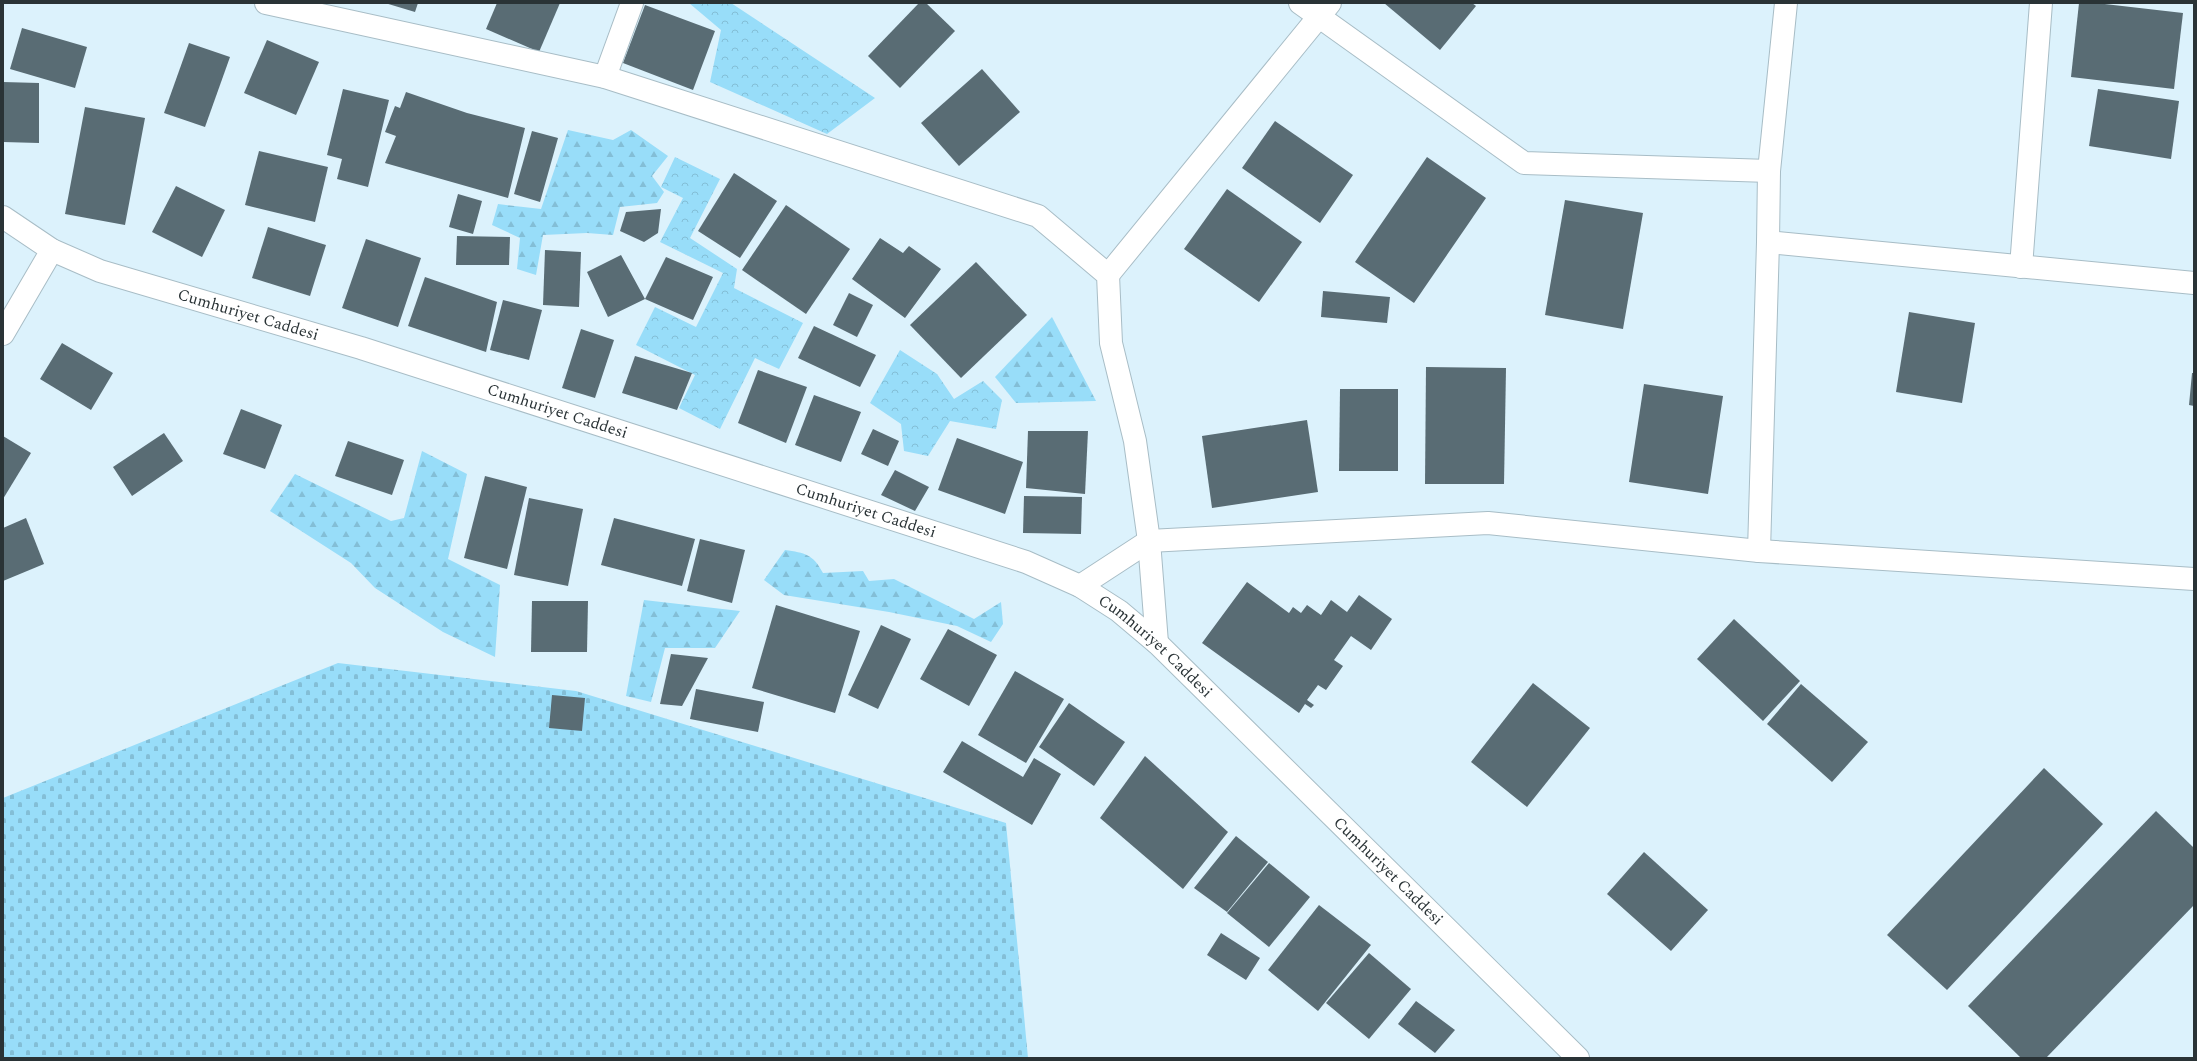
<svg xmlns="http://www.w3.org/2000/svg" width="2197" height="1061" viewBox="0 0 2197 1061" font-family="Spectral,serif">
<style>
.forest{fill:url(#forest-firs)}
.cemetery{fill:url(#cemetery-stones)}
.park{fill:url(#park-crowns)}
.building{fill:#596c74}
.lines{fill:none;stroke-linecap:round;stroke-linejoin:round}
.street-casing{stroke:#a8bdc6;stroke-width:24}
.secondary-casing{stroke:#a8bdc6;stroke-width:24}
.street{stroke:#fff;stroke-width:22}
.secondary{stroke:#fff;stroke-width:22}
.labels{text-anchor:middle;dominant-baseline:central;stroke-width:4;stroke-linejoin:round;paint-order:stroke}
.street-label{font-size:16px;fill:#2a3336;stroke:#f8fcfe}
</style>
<defs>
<pattern id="forest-firs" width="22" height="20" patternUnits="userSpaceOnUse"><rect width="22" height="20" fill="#98ddf9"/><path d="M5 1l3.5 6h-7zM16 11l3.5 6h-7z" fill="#83bed6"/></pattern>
<pattern id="cemetery-stones" width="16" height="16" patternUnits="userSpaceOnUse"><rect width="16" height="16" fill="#98ddf9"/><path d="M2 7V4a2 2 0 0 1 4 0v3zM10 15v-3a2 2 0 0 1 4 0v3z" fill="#83bed6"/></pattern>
<pattern id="park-crowns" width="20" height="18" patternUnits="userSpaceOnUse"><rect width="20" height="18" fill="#98ddf9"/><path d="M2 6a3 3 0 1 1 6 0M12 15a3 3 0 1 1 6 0" fill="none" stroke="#83bed6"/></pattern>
</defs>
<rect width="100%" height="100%" fill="#dcf2fc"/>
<!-- forest -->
<g class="forest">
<path d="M 568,130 L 613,140 L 631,130 L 668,156 L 652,176 L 664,192 L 657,203 L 620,207 L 613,235 L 587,233 L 543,235 L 536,275 L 517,269 L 520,238 L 492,225 L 498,204 L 541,209 Z"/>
<path d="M 1052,317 L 1096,401 L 1016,403 L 995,377 Z"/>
<path d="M 422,451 L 467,474 L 448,559 L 500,585 L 495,657 L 443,632 L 375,588 L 351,563 L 270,511 L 295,474 L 391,521 L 404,518 Z"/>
<path d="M 785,550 C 805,553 813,554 823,573 L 863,571 L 869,581 L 894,579 L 974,619 L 1001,602 L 1003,624 L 991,642 L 957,626 L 889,612 L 784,595 L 764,580 Z"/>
<path d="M 644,600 L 740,611 L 715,648 L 665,648 L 651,702 L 626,696 Z"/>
</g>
<!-- cemetery -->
<path class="cemetery" d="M 338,663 L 576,691 L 1006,823 L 1028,1058 L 3,1058 L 3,798 Z"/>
<!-- park -->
<g class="park">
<path d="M 689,3 L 731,3 L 875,98 L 827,134 L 710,82 L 721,30 Z"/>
<path d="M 675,157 L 720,179 L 690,238 L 737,269 L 734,288 L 803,323 L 779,369 L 755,358 L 720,429 L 679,408 L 695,375 L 636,345 L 655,307 L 696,327 L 723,273 L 660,242 L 683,198 L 661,187 Z"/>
<path d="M 900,350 L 937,374 L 954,399 L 983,381 L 1002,400 L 996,429 L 950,421 L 928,456 L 904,451 L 901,424 L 870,403 Z"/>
</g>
<!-- building -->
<g class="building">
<path d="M 385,3 L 418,3 L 415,12 Z"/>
<path d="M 497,3 L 560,3 L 539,52 L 486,29 Z"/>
<path d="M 919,3 L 926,3 L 955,31 L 900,88 L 868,56 Z"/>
<path d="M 1384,3 L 1472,3 L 1476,6 L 1440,50 Z"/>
<path d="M 2079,3 L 2096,3 L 2183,13 L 2174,89 L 2071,77 Z"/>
<path d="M 645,5 L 715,31 L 693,90 L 623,63 Z"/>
<path d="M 22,28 L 87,47 L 75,88 L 10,69 Z"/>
<path d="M 267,40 L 319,62 L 296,115 L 244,93 Z"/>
<path d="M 189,43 L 230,57 L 205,127 L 164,113 Z"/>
<path d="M 982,69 L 1020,112 L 959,166 L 921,123 Z"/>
<path d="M 3,82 L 39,83 L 39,143 L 3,142 Z"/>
<path d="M 343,89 L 389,100 L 368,187 L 337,179 L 342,159 L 327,155 Z"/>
<path d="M 2098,89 L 2179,101 L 2171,159 L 2089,146 Z"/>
<path d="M 406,92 L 467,113 L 525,128 L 508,198 L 385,163 L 396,136 L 385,132 L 395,106 L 400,108 Z"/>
<path d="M 85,107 L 145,118 L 125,225 L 65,214 Z"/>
<path d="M 1275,121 L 1353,175 L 1320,223 L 1242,168 Z"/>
<path d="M 532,131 L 558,138 L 540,202 L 514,194 Z"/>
<path d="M 259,151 L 328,167 L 315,222 L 245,205 Z"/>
<path d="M 1427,157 L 1486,198 L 1414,303 L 1355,262 Z"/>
<path d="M 734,173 L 777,201 L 740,258 L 698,231 Z"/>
<path d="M 176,186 L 225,210 L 202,257 L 152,232 Z"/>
<path d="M 1227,189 L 1302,242 L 1259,302 L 1184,249 Z"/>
<path d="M 458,194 L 482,201 L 473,234 L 449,227 Z"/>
<path d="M 1565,200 L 1643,213 L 1623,329 L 1545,315 Z"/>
<path d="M 786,205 L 850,249 L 806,314 L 742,270 Z"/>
<path d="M 661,209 L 658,233 L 644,242 L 620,231 L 626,212 Z"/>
<path d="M 268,227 L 326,245 L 310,296 L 252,278 Z"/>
<path d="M 457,236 L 510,237 L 509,265 L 456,265 Z"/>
<path d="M 880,238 L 903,253 L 909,246 L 941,269 L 905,318 L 852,279 Z"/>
<path d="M 366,239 L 421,258 L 398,327 L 342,308 Z"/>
<path d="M 545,250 L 581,252 L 579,307 L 543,305 Z"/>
<path d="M 621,255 L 645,299 L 666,257 L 713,277 L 693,320 L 645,299 L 608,317 L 587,272 Z"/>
<path d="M 976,262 L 1027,315 L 961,378 L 910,325 Z"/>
<path d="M 425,277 L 497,302 L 486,352 L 408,326 Z"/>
<path d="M 1323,291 L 1390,297 L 1387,323 L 1321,317 Z"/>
<path d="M 849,293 L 873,305 L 857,337 L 833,325 Z"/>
<path d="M 503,300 L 542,310 L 529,360 L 490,350 Z"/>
<path d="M 1909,312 L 1975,323 L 1962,403 L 1896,392 Z"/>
<path d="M 814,326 L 876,355 L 860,387 L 798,358 Z"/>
<path d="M 581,329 L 614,340 L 595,398 L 562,388 Z"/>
<path d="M 62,343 L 113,373 L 91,410 L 40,379 Z"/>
<path d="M 635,356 L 692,373 L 677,410 L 622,393 Z"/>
<path d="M 1426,367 L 1506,368 L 1504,484 L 1425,484 Z"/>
<path d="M 758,370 L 807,387 L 786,443 L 738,423 Z"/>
<path d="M 2192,373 L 2194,373 L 2194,406 L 2189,405 Z"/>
<path d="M 1644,384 L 1723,396 L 1708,494 L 1629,482 Z"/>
<path d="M 1340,389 L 1398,389 L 1398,471 L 1339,471 Z"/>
<path d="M 814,395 L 861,412 L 841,462 L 795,445 Z"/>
<path d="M 241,409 L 282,425 L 265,469 L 223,454 Z"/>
<path d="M 1307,420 L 1318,492 L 1212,508 L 1202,436 Z"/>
<path d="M 873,429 L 899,441 L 888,466 L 861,454 Z"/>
<path d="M 1028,431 L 1088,431 L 1085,494 L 1026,488 Z"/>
<path d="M 164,433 L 183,461 L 132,496 L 113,467 Z"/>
<path d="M 3,436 L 31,453 L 3,499 Z"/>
<path d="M 957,438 L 1023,462 L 1005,514 L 938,490 Z"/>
<path d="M 348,441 L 404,460 L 392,495 L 335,476 Z"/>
<path d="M 895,470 L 929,487 L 915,511 L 881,495 Z"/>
<path d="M 485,476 L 527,487 L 507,569 L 464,558 Z"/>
<path d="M 1024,496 L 1082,497 L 1081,534 L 1023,533 Z"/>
<path d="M 529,498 L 583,509 L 568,586 L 514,575 Z"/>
<path d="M 26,518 L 44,564 L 3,581 L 3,528 Z"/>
<path d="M 614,518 L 695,539 L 682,586 L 601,565 Z"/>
<path d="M 700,539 L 745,550 L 732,603 L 687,591 Z"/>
<path d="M 1247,582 L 1289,613 L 1293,607 L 1301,613 L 1307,605 L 1321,615 L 1331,600 L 1347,612 L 1359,595 L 1392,619 L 1371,650 L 1351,636 L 1334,660 L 1343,666 L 1326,690 L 1318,685 L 1307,700 L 1314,705 L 1311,708 L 1305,704 L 1299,713 L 1202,643 Z"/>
<path d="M 532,601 L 588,601 L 587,652 L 531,652 Z"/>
<path d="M 776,605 L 860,631 L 835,713 L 752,688 Z"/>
<path d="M 1734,619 L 1800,681 L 1763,721 L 1697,659 Z"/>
<path d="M 881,625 L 911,639 L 878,709 L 848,695 Z"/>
<path d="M 948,629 L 997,655 L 969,706 L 920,679 Z"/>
<path d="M 671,654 L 708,658 L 682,706 L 660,704 Z"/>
<path d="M 1015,671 L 1064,699 L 1026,763 L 978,735 Z"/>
<path d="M 1533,683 L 1590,728 L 1527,807 L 1471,762 Z"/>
<path d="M 1801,684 L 1868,742 L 1832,782 L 1767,724 Z"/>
<path d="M 696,689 L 764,702 L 758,732 L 690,719 Z"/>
<path d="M 552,695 L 585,698 L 582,731 L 549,728 Z"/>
<path d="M 1069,703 L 1125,742 L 1094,786 L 1039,747 Z"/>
<path d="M 962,741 L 1023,777 L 1034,758 L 1061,774 L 1032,825 L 943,772 Z"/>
<path d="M 1145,756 L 1228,832 L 1183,889 L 1100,818 Z"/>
<path d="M 2044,768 L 2103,824 L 1947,990 L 1887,935 Z"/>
<path d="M 2156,811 L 2194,848 L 2194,905 L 2046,1058 L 2021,1058 L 1968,1006 Z"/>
<path d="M 1236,836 L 1268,862 L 1227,912 L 1194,888 Z"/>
<path d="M 1644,852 L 1708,910 L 1671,951 L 1607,894 Z"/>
<path d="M 1269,863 L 1310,897 L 1269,947 L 1227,913 Z"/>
<path d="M 1319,905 L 1371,945 L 1318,1011 L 1268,970 Z"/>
<path d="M 1221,933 L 1260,958 L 1246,980 L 1207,955 Z"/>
<path d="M 1369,953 L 1411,989 L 1369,1039 L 1326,1003 Z"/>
<path d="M 1416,1001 L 1455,1030 L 1435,1053 L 1398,1024 Z"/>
</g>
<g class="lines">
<!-- street casing -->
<g class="street-casing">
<g id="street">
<path d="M 266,3 L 605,77 L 1038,216 L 1108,275 L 1111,343 L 1135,441 L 1149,541 L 1157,643"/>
<path d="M 1300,3 L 1524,163 L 1769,171"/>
<path d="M 605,77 L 632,3"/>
<path d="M 1768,242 L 2194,283"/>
<path d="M 2021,267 L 2041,3"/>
<path d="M 1108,275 L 1330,3"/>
<path d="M 1759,551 L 1768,242 L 1769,171 L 1786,3"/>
<path d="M 1080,586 L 1149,541 L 1488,523 L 1759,551 L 2194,579"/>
</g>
</g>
<!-- secondary casing -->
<g class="secondary-casing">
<g id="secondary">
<path id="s1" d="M 3,217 L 52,250 L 100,271 L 361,348 L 1026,562 L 1080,586 L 1119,611 L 1157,643 L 1578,1058"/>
<path d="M 3,334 L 52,250"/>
</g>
</g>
<!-- street -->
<use href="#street" class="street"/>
<!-- secondary -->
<use href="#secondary" class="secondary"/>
</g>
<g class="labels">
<!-- street labels -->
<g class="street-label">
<text stroke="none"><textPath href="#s1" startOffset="266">Cumhuriyet Caddesi</textPath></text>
<text stroke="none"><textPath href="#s1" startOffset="590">Cumhuriyet Caddesi</textPath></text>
<text stroke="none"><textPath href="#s1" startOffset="914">Cumhuriyet Caddesi</textPath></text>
<text stroke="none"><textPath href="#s1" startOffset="1238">Cumhuriyet Caddesi</textPath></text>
<text stroke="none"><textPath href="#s1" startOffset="1562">Cumhuriyet Caddesi</textPath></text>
</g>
</g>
<!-- border -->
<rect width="2197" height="1061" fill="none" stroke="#2a3336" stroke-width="8"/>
</svg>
